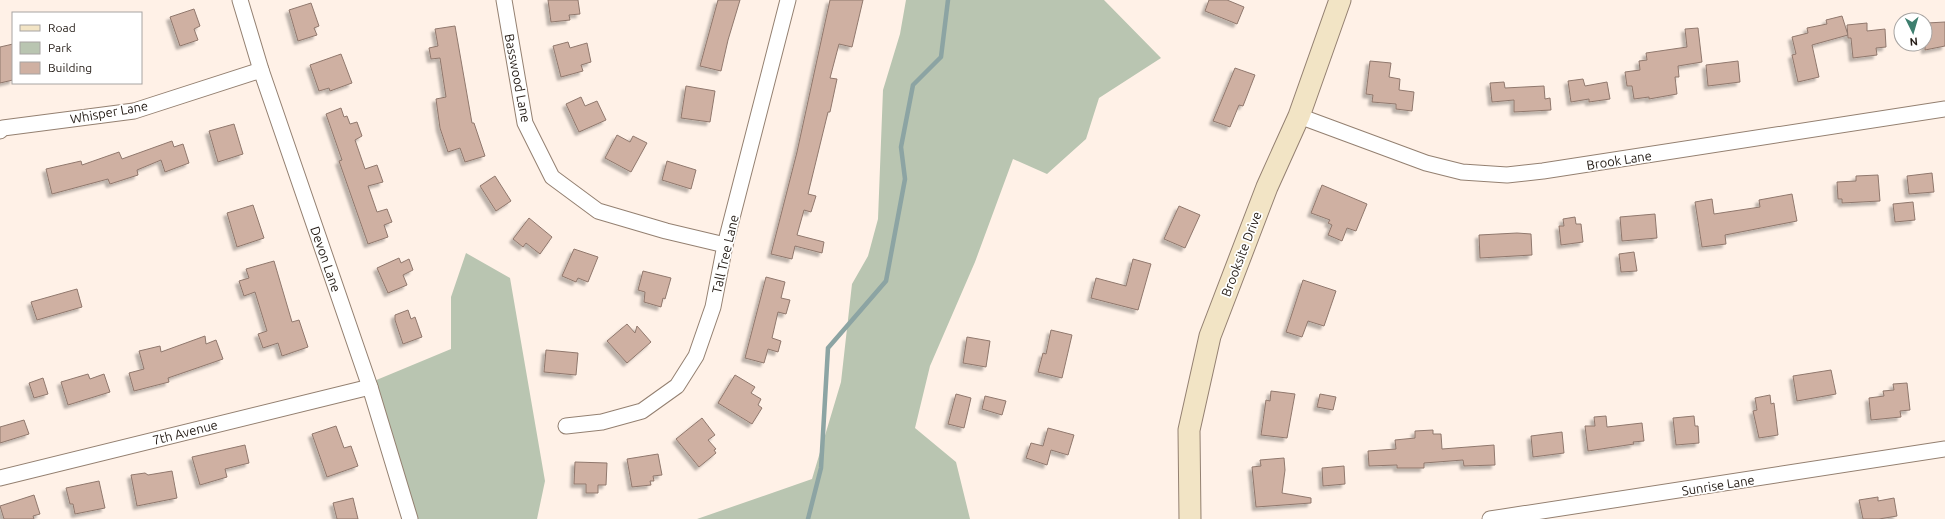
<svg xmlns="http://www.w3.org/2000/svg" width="1945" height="519" viewBox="0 0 1945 519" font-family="Ubuntu,sans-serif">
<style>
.green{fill:#b9c5b1}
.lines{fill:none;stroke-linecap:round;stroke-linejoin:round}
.stream{stroke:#8ca4a3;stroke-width:4.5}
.building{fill:#cfb0a2;stroke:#90786d;filter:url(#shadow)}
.street-casing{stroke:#948071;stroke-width:17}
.secondary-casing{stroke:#948071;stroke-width:23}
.street{stroke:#fff;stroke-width:15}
.secondary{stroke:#f2e4c5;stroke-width:21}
.labels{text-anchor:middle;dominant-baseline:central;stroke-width:3.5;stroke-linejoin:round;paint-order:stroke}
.street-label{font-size:13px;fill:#241c16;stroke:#fff}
</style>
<defs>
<filter id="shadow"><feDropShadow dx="-3.5" dy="3.5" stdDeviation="1" flood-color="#0004"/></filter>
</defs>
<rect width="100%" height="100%" fill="#fff1e7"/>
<!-- green -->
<g class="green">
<path d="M 906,0 L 1104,0 L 1161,58 L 1099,98 L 1086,139 L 1047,174 L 1013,159 L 975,262 L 930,366 L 915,428 L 956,462 L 970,519 L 697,519 L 812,479 L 841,382 L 852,284 L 868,256 L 878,219 L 883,90 L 900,34 Z"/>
<path d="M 466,253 L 510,278 L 545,481 L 537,519 L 418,519 L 374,381 L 451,349 L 451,297 Z"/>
</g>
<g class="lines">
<!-- stream -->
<path class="stream" d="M 808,519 L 821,468 L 828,348 L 886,281 L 905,179 L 901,147 L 913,85 L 941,57 L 948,0"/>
</g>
<!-- building -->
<g class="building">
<path d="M 548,0 L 578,0 L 580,14 L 569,15 L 570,20 L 551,22 Z"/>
<path d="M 718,0 L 740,0 L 728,40 L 721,71 L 700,66 Z"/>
<path d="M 830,0 L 863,0 L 852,47 L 839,44 L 830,78 L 837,79 L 830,112 L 828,112 L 808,194 L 816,196 L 811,212 L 804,210 L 797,235 L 824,242 L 822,253 L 795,246 L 792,259 L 771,254 L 797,152 Z"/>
<path d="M 1209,0 L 1227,0 L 1244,7 L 1237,24 L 1205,11 Z"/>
<path d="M 311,3 L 319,26 L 314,28 L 317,35 L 298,41 L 289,10 Z"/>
<path d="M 194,9 L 200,26 L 194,29 L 198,40 L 180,46 L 170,17 Z"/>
<path d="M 1842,16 L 1848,35 L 1812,45 L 1819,77 L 1798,82 L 1792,55 L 1796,54 L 1792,37 L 1808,33 L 1807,28 L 1827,24 L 1826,20 Z"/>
<path d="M 1945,22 L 1945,46 L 1925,50 L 1925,33 L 1928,33 L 1927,23 Z"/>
<path d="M 1867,23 L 1867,31 L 1885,29 L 1886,47 L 1876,48 L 1877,55 L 1853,58 L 1851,38 L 1848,38 L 1847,25 Z"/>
<path d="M 455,26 L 472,123 L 474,123 L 485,156 L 465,162 L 460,148 L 448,152 L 440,128 L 436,99 L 446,97 L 440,58 L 431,59 L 429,48 L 438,46 L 435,29 Z"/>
<path d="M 1698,28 L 1702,62 L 1678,66 L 1679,77 L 1675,77 L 1677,94 L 1649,99 L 1649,97 L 1634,99 L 1632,86 L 1627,86 L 1625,72 L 1640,70 L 1639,61 L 1647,60 L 1646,53 L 1687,47 L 1685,29 Z"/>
<path d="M 568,42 L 570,48 L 587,43 L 591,62 L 581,65 L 583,71 L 561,77 L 553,46 Z"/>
<path d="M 13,44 L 13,80 L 0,83 L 0,47 Z"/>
<path d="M 341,54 L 352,83 L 330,91 L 329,88 L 319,91 L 310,65 Z"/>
<path d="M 1370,61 L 1391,63 L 1389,77 L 1400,79 L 1399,90 L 1414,92 L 1412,111 L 1396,109 L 1396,104 L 1372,102 L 1373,95 L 1366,94 Z"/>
<path d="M 1738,61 L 1740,82 L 1708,86 L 1706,65 Z"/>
<path d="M 1235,68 L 1255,75 L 1243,106 L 1239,105 L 1230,127 L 1213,121 Z"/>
<path d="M 1583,79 L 1585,86 L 1607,82 L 1610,99 L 1589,102 L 1589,99 L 1571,102 L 1568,81 Z"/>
<path d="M 1504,82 L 1505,88 L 1544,86 L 1545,99 L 1550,98 L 1551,110 L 1514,112 L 1514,100 L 1492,102 L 1490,83 Z"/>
<path d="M 686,86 L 715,91 L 710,122 L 681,118 Z"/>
<path d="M 581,97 L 585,106 L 597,101 L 606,120 L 579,132 L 566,104 Z"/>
<path d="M 341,108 L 344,117 L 347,116 L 350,124 L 357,122 L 362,136 L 355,140 L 365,169 L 377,165 L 383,182 L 368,186 L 377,212 L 387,209 L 392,222 L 384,225 L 388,237 L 368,244 L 339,161 L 342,160 L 326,114 Z"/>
<path d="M 234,124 L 243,154 L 218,162 L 209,131 Z"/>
<path d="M 617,135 L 630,142 L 633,136 L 647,143 L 631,172 L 605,158 Z"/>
<path d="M 172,141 L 174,147 L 183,144 L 189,163 L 165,172 L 161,160 L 137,170 L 138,175 L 110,184 L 108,179 L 52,194 L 46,169 L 81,161 L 82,165 L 119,152 L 122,159 Z"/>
<path d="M 667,161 L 696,170 L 691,189 L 662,180 Z"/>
<path d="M 1932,173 L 1934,192 L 1909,194 L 1907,176 Z"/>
<path d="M 1878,175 L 1880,201 L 1842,203 L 1842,199 L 1838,199 L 1837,182 L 1856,181 L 1856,176 Z"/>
<path d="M 495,176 L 511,201 L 496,211 L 480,186 Z"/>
<path d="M 1322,185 L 1367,204 L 1356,231 L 1347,228 L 1342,241 L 1328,235 L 1332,225 L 1328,223 L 1330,220 L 1311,213 Z"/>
<path d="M 1792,194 L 1797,221 L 1725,235 L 1726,244 L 1702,247 L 1695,202 L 1712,199 L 1714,214 L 1760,207 L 1759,200 Z"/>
<path d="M 1913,202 L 1915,220 L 1895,222 L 1893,204 Z"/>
<path d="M 253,205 L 264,238 L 237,247 L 227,213 Z"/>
<path d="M 1179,206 L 1200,215 L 1185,248 L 1164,239 Z"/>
<path d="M 1655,214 L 1657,238 L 1622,241 L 1620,217 Z"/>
<path d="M 1575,217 L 1576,224 L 1581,224 L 1583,242 L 1561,245 L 1559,226 L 1564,226 L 1563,219 Z"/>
<path d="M 529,218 L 552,237 L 540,254 L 526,243 L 523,247 L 513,239 Z"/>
<path d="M 1517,233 L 1531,234 L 1532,255 L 1480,258 L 1479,235 Z"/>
<path d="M 574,249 L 598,257 L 588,282 L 578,278 L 576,282 L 562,276 Z"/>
<path d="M 1634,252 L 1637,271 L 1621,272 L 1619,254 Z"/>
<path d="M 399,258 L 401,263 L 409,259 L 413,270 L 403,275 L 407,285 L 388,293 L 377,268 Z"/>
<path d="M 1133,259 L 1151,264 L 1138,310 L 1091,298 L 1096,278 L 1126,286 Z"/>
<path d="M 274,261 L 292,322 L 299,320 L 308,347 L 282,356 L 278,343 L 263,348 L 258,334 L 267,331 L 255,292 L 244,296 L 239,281 L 249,278 L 246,269 Z"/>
<path d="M 643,271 L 671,278 L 665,299 L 663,298 L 661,307 L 644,302 L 645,292 L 638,290 Z"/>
<path d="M 766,277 L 785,282 L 781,298 L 790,300 L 786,314 L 778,312 L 772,338 L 781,341 L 778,352 L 768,349 L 764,363 L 745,358 Z"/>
<path d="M 1303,280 L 1336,291 L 1324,326 L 1308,321 L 1302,337 L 1286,332 Z"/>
<path d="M 77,289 L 82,307 L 37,320 L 31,302 Z"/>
<path d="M 408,310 L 411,319 L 415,317 L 422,337 L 403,344 L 395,320 L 395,315 Z"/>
<path d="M 627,324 L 635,333 L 637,326 L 651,342 L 627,363 L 607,341 Z"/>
<path d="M 1051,330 L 1072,335 L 1062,378 L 1038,372 L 1043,353 L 1046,354 Z"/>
<path d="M 205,336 L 206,344 L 216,340 L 223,359 L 168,378 L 169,382 L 134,391 L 129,373 L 144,369 L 139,351 L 160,346 L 161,352 Z"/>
<path d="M 967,337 L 990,341 L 986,367 L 963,363 Z"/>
<path d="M 546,350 L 578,353 L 576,375 L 544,372 Z"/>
<path d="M 1831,370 L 1836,394 L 1797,401 L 1793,376 Z"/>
<path d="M 88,374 L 90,379 L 104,374 L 110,392 L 68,405 L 61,382 Z"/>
<path d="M 735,375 L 755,387 L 751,393 L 761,399 L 758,405 L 762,408 L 752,424 L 718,403 Z"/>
<path d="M 43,378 L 48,394 L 34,398 L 29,383 Z"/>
<path d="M 1907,383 L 1910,410 L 1900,411 L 1901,417 L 1871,420 L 1869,398 L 1884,396 L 1883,391 L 1894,390 L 1893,384 Z"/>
<path d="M 1271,391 L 1295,394 L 1287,438 L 1261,435 L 1266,400 L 1270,401 Z"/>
<path d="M 956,394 L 971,398 L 964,428 L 948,424 Z"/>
<path d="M 1320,394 L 1336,397 L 1333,410 L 1317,407 Z"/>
<path d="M 1770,395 L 1771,404 L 1774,403 L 1778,435 L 1759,438 L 1753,411 L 1757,410 L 1755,398 Z"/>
<path d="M 985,396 L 1006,401 L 1002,415 L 982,409 Z"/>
<path d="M 1606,416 L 1607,427 L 1642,423 L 1644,441 L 1633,442 L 1634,444 L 1588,451 L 1585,426 L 1595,426 L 1594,417 Z"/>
<path d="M 1694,416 L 1695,426 L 1698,426 L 1699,443 L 1676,445 L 1673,418 Z"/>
<path d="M 702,418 L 715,435 L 708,440 L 716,449 L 714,450 L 716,453 L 699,467 L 676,439 Z"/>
<path d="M 24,420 L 29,434 L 0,443 L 0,427 Z"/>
<path d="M 336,426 L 344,448 L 351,446 L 358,466 L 327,477 L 312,434 Z"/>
<path d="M 1048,428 L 1074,435 L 1068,455 L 1051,450 L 1047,465 L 1026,458 L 1031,443 L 1043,446 Z"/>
<path d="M 1433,430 L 1433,434 L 1441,434 L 1442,449 L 1494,445 L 1495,465 L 1464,466 L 1463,460 L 1424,463 L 1424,468 L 1397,468 L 1397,465 L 1369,466 L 1368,451 L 1396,449 L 1395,440 L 1415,438 L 1415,431 Z"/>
<path d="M 1562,432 L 1564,453 L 1533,457 L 1531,436 Z"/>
<path d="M 245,445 L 249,463 L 225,469 L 227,477 L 200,485 L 192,457 Z"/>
<path d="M 658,454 L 662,475 L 653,476 L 654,481 L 650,481 L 651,485 L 632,487 L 627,459 Z"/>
<path d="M 1284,458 L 1285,470 L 1282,493 L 1311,498 L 1311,503 L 1256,507 L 1252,467 L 1261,466 L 1260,460 Z"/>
<path d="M 575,462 L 607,463 L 606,485 L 598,485 L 598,493 L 586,493 L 586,484 L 574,484 Z"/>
<path d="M 1344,466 L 1345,484 L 1323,486 L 1322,468 Z"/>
<path d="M 172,471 L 177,498 L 137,506 L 131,475 L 145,473 L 148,475 Z"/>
<path d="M 99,481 L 105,508 L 75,514 L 73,504 L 70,504 L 66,488 Z"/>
<path d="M 34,495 L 40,514 L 33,516 L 34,519 L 4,519 L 0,506 Z"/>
<path d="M 1878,497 L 1878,501 L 1894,498 L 1897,516 L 1879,519 L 1863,519 L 1859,500 Z"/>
<path d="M 353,498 L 358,519 L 337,519 L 333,503 Z"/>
</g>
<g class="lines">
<!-- street casing -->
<g class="street-casing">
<g id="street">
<path d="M 240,0 L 261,70 L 370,387 L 410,519"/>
<path d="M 504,0 L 525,123 L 552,177 L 598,211 L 666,231 L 725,245"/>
<path d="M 1299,116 L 1426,163 L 1462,172 L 1507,175 L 1543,171 L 1945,109"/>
<path d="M 0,131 L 3,128 L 134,111 L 261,70"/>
<path d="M 566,426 L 602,422 L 642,411 L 677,386 L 696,356 L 713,307 L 725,245 L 788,0"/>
<path d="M 0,478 L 370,387"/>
<path d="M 1490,519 L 1945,449"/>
</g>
</g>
<!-- secondary casing -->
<g class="secondary-casing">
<path id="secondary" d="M 1190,519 L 1189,430 L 1210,336 L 1267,187 L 1299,116 L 1340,0"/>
</g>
<!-- street -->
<use href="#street" class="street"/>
<!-- secondary -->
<use href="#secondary" class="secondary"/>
</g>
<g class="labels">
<!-- street labels -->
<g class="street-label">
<text transform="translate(518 78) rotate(79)">Basswood Lane</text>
<text transform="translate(109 112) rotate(-10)">Whisper Lane</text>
<text transform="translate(1619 160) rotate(-9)">Brook Lane</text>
<text transform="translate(725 254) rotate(-77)">Tall Tree Lane</text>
<text transform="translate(1241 254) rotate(-69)">Brooksite Drive</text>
<text transform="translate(326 259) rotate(71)">Devon Lane</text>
<text transform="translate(185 432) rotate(-14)">7th Avenue</text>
<text transform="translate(1718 485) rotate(-9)">Sunrise Lane</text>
</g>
</g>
<!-- legend -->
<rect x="12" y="12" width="130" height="72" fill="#ffffff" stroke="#a7a4a2"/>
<rect x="20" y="25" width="20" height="6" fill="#f2e4c5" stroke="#a7a4a2"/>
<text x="48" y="32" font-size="12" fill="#241c16">Road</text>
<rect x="20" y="42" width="20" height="12" fill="#b9c5b1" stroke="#a7a4a2"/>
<text x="48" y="52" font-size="12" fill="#241c16">Park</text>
<rect x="20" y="62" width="20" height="12" fill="#cfb0a2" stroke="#a7a4a2"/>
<text x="48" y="72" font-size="12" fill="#241c16">Building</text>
<!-- north arrow -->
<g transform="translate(1913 32) rotate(175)"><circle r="19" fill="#ffffff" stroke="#a7a4a2"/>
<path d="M0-3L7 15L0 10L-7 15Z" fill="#3d7e6e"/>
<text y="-6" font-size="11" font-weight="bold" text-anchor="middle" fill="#241c16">N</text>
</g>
</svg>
